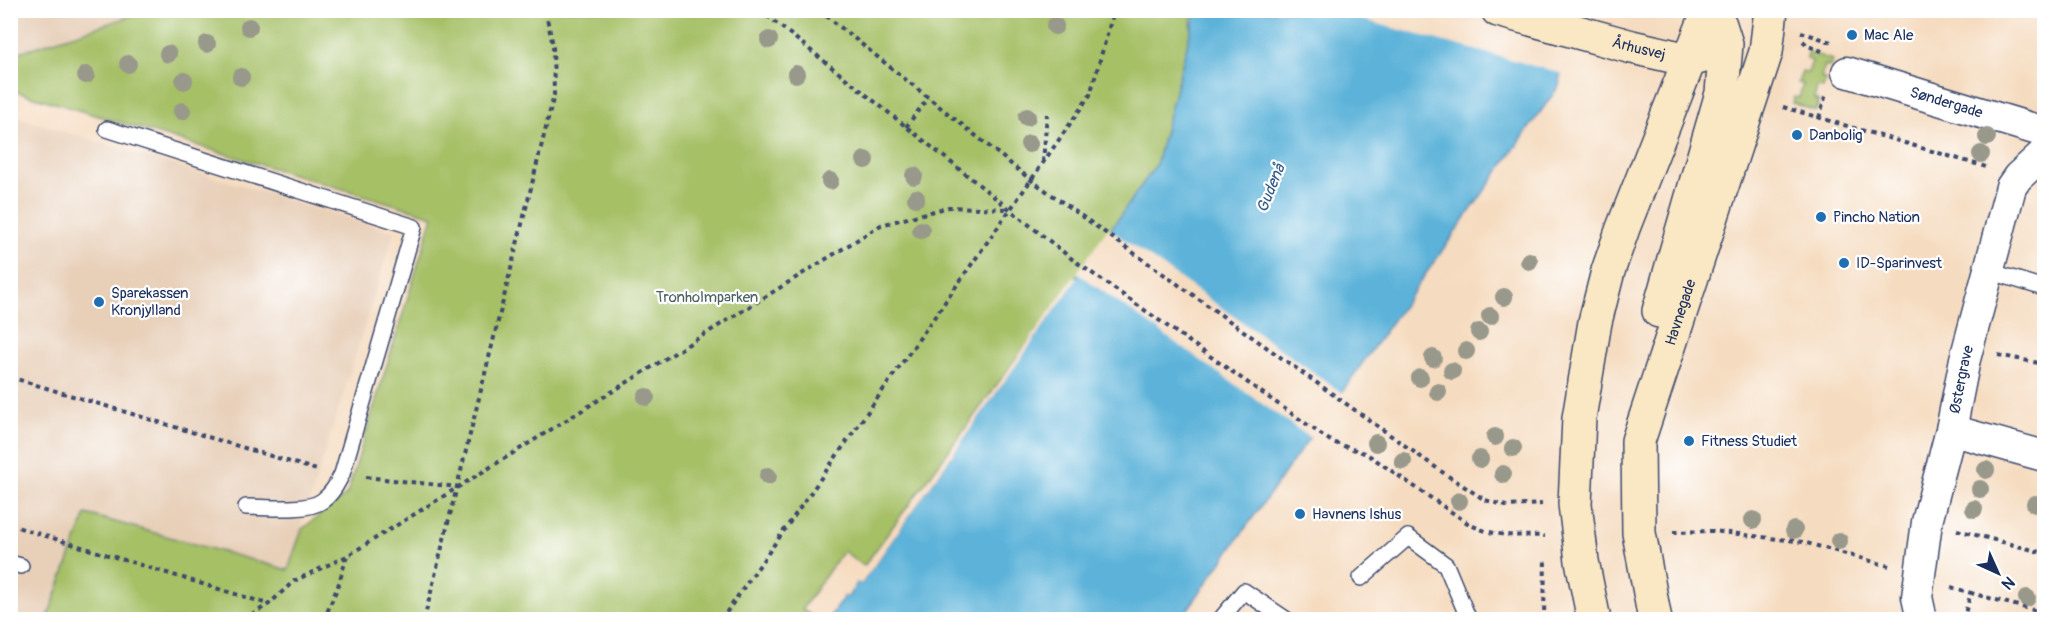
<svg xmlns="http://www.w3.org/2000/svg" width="2055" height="630" viewBox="0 0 2055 630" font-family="Pangolin,sans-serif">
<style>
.built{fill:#e7cfb8}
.green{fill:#a6c066;stroke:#607862;stroke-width:1.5}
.water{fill:#5cb2d9;stroke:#3c709c;stroke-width:1.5}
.pier{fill:#f5dbbf}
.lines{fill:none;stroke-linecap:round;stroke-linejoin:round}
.lane-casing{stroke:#3c496d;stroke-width:18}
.street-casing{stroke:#3c496d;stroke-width:33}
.secondary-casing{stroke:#3c496d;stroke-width:36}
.path{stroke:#3c496d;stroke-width:4;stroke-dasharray:4.5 4.5;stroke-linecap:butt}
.lane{stroke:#fff;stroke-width:15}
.street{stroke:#fff;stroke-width:30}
.secondary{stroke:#fae7c3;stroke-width:33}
.tree{fill:#98988b}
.poi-dot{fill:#1f6fb2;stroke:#fff;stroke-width:2}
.labels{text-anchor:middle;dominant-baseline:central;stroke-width:4.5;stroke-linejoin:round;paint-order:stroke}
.poi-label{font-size:15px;fill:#1b2f5e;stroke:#fff;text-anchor:start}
.street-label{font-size:15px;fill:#1b2f5e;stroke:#fff}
.park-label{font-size:15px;fill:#4c6261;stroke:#fff}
.water-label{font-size:16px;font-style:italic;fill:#325d89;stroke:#fff}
</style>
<rect width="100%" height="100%" fill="#fff"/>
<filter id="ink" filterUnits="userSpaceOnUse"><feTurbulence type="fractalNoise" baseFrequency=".0167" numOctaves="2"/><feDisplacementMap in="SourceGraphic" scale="12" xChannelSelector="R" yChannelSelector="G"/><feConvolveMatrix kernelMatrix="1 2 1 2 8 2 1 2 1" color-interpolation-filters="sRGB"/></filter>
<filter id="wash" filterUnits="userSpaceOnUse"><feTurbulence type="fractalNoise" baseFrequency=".008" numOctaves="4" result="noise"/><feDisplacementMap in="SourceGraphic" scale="24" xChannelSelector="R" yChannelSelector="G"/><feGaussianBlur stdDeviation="1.35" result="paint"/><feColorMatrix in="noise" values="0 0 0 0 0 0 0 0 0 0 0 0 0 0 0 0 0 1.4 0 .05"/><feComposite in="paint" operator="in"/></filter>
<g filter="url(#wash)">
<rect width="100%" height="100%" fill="#f5dbbf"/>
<!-- built -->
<g class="built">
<path d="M 11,10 L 150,11 L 11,55 Z"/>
<path d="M 10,115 L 394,232 L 288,570 L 87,514 L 47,619 L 11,619 Z"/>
</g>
<!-- green -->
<g class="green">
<path d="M 150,10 L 1192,11 L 1191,30 L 1156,165 L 1112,228 L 864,566 L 843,551 L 802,609 L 813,617 L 812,620 L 47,619 L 86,514 L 288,570 L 302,529 L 347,494 L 433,216 L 11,90 L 10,55 Z"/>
<path d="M 1808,52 L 1832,60 L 1830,67 L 1825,65 L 1821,78 L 1826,80 L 1823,88 L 1817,87 L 1814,99 L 1819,101 L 1816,111 L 1792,103 L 1794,97 L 1799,98 L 1803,84 L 1798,83 L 1802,72 L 1808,73 L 1812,61 L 1807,59 Z"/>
</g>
<!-- water -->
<path class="water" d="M 1196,11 L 1578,11 L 1559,81 L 1561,83 L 1181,619 L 827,620 L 845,595 L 848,597 L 857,582 L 861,584 L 1156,165 Z"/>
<!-- pier -->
<g class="pier">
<path d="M 1581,10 L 1564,74 L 1330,11 Z"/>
<path d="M 1108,228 L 1344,394 L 1312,439 L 1077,273 Z"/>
<path d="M 1074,277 L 1077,279 L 861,584 L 857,582 L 847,597 L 844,595 L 827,619 L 824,620 L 842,593 L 847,592 L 856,579 L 860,580 Z"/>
</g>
</g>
<g filter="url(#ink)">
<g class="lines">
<!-- lane casing -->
<g class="lane-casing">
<g id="lane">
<path d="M 107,129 L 414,227 L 342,474 C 337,484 332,494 322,501 C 307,512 265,507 246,507"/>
<path d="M 1989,271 L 2044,288"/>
<path d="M 10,563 L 21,566"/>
<path d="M 1361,578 L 1408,537 L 1446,565 L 1469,620"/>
<path d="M 1220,620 L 1244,591 L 1287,620"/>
</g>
</g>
<!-- street casing -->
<g class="street-casing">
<g id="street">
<path id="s1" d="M 1847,72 L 2044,132"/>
<path d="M 1951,430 L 2044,456"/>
<path id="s2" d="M 1922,620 L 1917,597 L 1927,522 L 1951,430 L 1965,359 L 2011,187 L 2018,177 L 2044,153"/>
</g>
</g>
<!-- secondary casing -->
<g class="secondary-casing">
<g id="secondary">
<path id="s3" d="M 1498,10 L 1632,47 L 1689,60 L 1708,55"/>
<path d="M 1659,311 L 1722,93 L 1726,44 L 1720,25 L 1710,10"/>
<path d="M 1594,620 L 1582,561 L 1575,504 L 1579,418 L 1595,322 L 1608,271 L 1623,228 L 1709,10"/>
<path id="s4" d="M 1655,620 L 1639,533 L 1638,441 L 1766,52 L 1771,10"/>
</g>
</g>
<!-- path -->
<g class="path">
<path d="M 760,10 L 1072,259 L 1332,442 L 1367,454 L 1469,524 C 1496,538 1516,535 1545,536"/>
<path d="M 819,10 L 1031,180 L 1445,474 L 1485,500 L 1506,506 L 1542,504"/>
<path d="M 1801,32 L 1834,43"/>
<path d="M 1803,41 L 1808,46 L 1822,51"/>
<path d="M 1783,107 L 1986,167"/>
<path d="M 1819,118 L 1826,94"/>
<path d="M 906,127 L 928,98"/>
<path d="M 1043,162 L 1047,114"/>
<path d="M 1998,355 L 2044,364"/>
<path d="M 10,377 L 317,470"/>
<path d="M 366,477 L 457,487"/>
<path d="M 10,525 L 268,604"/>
<path d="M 1957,530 L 2044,553"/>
<path d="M 1673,532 L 1713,531 L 1803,542 L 1889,566"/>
<path d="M 1951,587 L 1971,593"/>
<path d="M 244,620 L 269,604 L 294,581 L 347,556 L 881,225 L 949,207 L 1009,209"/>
<path d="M 324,620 L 338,586 L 347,556"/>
<path d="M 424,620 L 554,95 L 553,45 L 545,10"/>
<path d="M 721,620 L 1031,180 L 1090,95 L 1114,10"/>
<path d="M 1544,620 L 1545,557"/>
<path d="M 1963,620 L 1971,593 L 2044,613"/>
</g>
<!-- lane -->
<use href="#lane" class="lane"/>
<!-- street -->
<use href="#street" class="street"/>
<!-- secondary -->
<use href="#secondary" class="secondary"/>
</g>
<!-- trees -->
<g class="tree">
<circle cx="1055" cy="26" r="9"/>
<circle cx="249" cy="27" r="9"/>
<circle cx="769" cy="40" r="9"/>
<circle cx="207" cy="44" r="9"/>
<circle cx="168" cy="54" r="9"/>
<circle cx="128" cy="64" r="9"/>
<circle cx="796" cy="74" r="9"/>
<circle cx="86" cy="75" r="9"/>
<circle cx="241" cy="77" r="9"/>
<circle cx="184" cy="81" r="9"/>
<circle cx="182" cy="111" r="9"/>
<circle cx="1027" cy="117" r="9"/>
<circle cx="1987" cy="137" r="9"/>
<circle cx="1029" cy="144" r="9"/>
<circle cx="1981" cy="154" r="9"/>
<circle cx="865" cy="160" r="9"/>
<circle cx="914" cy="176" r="9"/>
<circle cx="830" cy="181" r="9"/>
<circle cx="916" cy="198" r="9"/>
<circle cx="921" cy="230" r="9"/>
<circle cx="1529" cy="261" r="9"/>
<circle cx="1504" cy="297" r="9"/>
<circle cx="1490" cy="316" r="9"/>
<circle cx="1479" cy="332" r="9"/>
<circle cx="1466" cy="351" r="9"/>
<circle cx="1433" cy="358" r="9"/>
<circle cx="1452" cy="371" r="9"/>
<circle cx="1420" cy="378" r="9"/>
<circle cx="1438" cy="392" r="9"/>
<circle cx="646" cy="397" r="9"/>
<circle cx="1495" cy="437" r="9"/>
<circle cx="1376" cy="443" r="9"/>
<circle cx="1513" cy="448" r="9"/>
<circle cx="1480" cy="459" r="9"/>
<circle cx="1403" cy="461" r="9"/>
<circle cx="1986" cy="470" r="9"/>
<circle cx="1503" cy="474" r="9"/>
<circle cx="768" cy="476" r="9"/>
<circle cx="1980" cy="489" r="9"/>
<circle cx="1459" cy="501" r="9"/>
<circle cx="2035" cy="504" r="9"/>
<circle cx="1974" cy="509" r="9"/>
<circle cx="1753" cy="520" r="9"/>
<circle cx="1794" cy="530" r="9"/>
<circle cx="1839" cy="541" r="9"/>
<circle cx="2027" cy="598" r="9"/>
</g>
</g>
<!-- markers -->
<g class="poi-dot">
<circle cx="1852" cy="35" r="6"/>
<circle cx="1797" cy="135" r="6"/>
<circle cx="1821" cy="217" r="6"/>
<circle cx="1844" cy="263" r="6"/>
<circle cx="99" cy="302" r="6"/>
<circle cx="1689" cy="441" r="6"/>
<circle cx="1300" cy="514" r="6"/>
</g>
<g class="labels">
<!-- poi labels -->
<g class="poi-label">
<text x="1864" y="35">Mac Ale</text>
<text x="1809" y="135">Danbolig</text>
<text x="1833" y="217">Pincho Nation</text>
<text x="1856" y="263">ID-Sparinvest</text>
<text x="111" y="293">Sparekassen<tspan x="111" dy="17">Kronjylland</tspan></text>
<text x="1701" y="441">Fitness Studiet</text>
<text x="1312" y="514">Havnens Ishus</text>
</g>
<!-- street labels -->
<g class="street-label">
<text stroke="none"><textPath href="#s3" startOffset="146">Århusvej</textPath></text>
<text stroke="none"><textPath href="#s1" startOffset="104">Søndergade</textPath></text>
<text stroke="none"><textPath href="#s4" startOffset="316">Havnegade</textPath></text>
<text stroke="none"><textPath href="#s2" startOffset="246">Østergrave</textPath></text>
</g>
<!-- park labels -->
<g class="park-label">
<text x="707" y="297">Tronholmparken</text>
</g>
<!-- water labels -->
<g class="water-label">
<text transform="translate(1271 188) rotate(-68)">Gudenå</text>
</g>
</g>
<!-- margin -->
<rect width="2055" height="630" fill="none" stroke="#fff" stroke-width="36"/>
<!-- north arrow -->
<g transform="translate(1998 573) rotate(135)" stroke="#ffffff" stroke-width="4.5" paint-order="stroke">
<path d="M0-4.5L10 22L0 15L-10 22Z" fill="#1b2f5e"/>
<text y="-9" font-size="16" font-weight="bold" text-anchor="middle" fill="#1b2f5e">N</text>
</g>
</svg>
